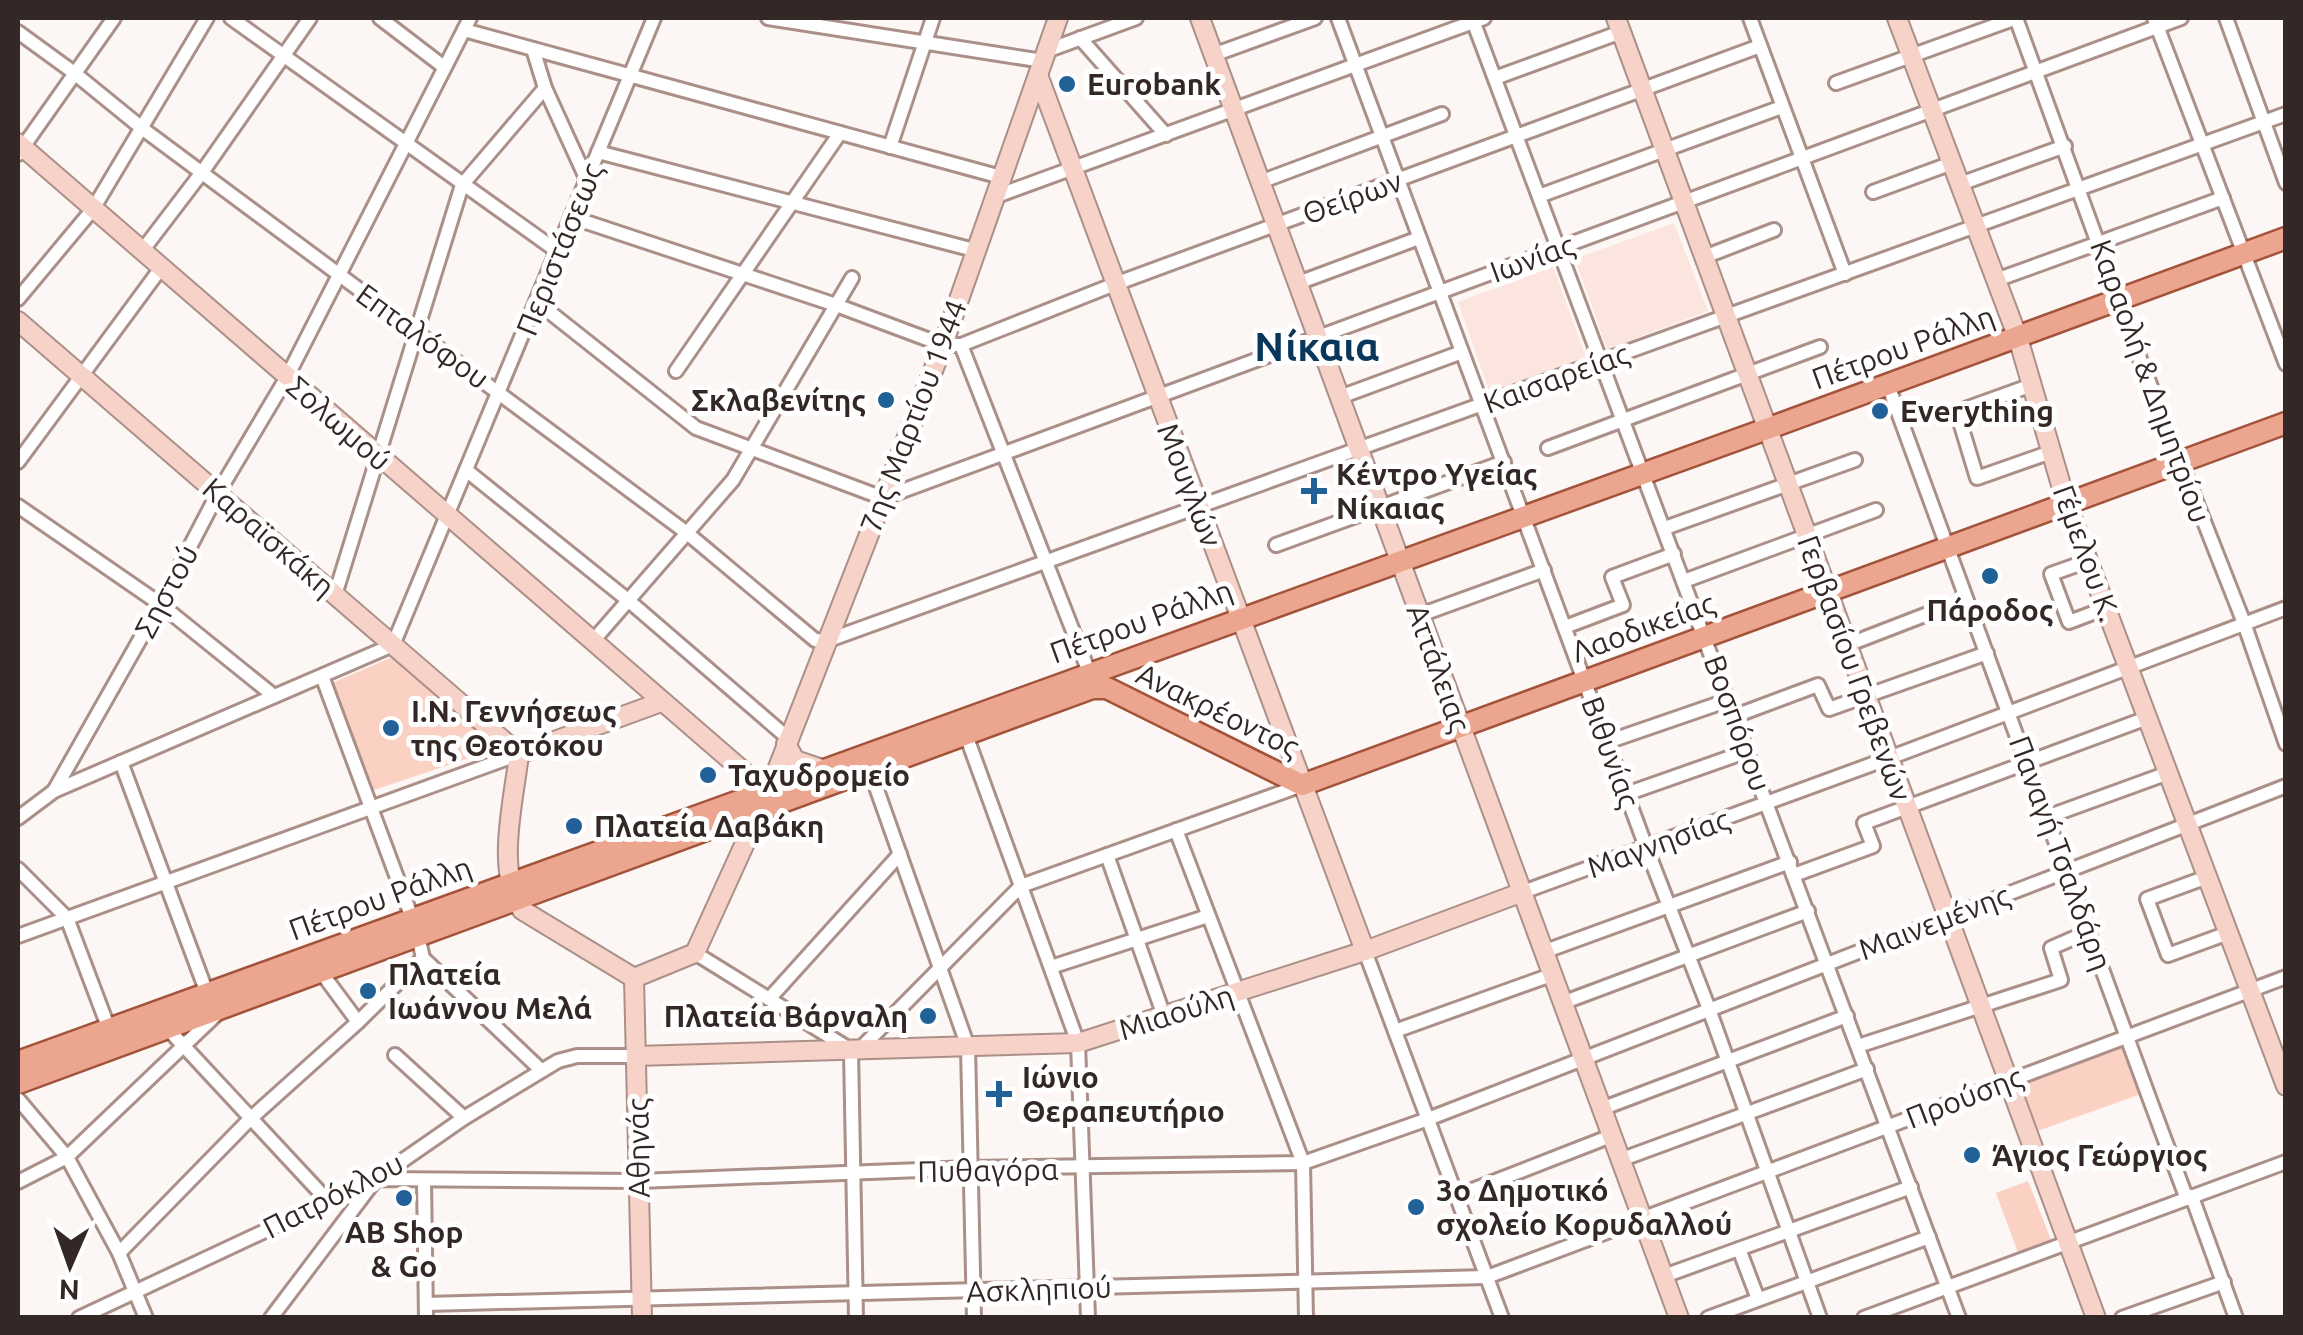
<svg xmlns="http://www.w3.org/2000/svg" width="2303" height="1335" viewBox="0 0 2303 1335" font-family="Ubuntu,sans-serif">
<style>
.built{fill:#fce5de}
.green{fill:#fbd1c4}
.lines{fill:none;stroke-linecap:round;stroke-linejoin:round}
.street-casing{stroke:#aa9088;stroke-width:18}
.secondary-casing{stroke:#aa9088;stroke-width:22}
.primary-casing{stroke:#a3533a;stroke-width:25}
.street{stroke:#fff;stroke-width:12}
.secondary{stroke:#f6d2c8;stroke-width:18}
.primary{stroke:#eca690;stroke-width:20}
.poi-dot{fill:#216197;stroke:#fff;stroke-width:4}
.labels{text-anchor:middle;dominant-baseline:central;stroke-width:10;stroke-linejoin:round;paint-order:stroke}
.poi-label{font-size:30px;font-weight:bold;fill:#332825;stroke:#fff;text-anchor:start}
.street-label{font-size:30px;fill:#332825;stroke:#fff}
.district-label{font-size:40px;font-weight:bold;fill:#09375b;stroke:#fff}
</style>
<rect width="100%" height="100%" fill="#fcf6f4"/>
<!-- built -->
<g class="built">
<path d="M 1674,223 L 1708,311 L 1607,349 L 1575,259 Z"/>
<path d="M 1553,267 L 1586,357 L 1490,393 L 1458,302 Z"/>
</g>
<!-- green -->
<g class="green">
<path d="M 395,656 L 499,748 L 371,791 L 332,683 Z"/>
<path d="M 2123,1043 L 2141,1094 L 2032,1133 L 2015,1081 Z"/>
<path d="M 2028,1181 L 2051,1240 L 2018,1253 L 1996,1193 Z"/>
</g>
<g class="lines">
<!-- street casing -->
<g class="street-casing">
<g id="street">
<path d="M 231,18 L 557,251"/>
<path d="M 380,18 L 444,67"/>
<path d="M 768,18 L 1043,61"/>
<path d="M 1338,18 L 1646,847 L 1709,1009 L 1820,1318"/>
<path d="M 1472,18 L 1959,1318"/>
<path d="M 1750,18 L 1845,274"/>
<path d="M 2016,18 L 2140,359 L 2244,623 L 2286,744"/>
<path d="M 2154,18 L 2286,364"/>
<path d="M 2226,18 L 2286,183"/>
<path d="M 464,30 L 1001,177"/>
<path d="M 18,32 L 73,72 L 143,129 L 687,533 L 815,640 L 826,641 L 2286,114"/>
<path d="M 1080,38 L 1166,135"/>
<path d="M 533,49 L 545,88 L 587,180"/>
<path d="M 1046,51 L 1136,18"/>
<path d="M 1213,55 L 1315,18"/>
<path d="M 1495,78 L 1621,32"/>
<path d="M 1836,83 L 2016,18"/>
<path d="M 890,147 L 933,18"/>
<path d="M 598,152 L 974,250"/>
<path d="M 18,154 L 114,18"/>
<path d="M 1260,182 L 1442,114"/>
<path d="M 1960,184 L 2065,146"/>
<path d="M 1873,192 L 1952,163"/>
<path d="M 1539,196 L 1782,107"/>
<path d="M 994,197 L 1484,18"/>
<path d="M 571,217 L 836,305 L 943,345 L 961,345 L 1115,284 L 1760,46"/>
<path d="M 142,251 L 203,171 L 310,18"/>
<path d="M 1704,257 L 1774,230"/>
<path d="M 1996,280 L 2223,198"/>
<path d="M 1298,283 L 1419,238"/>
<path d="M 18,299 L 93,209 L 207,18"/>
<path d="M 537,302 L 696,428 L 883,498 L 2181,18"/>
<path d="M 961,345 L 1089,672"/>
<path d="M 676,371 L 840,133"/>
<path d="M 1888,385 L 2150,1100 L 2185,1194 L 2192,1197 L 2236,1318"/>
<path d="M 2032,385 L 1957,412 L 1977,478 L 2051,452"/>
<path d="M 1340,397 L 1462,352"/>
<path d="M 1548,448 L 1820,347"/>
<path d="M 18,462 L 161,268"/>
<path d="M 466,470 L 629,601 L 789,739"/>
<path d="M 18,506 L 160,604 L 274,696"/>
<path d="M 1665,528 L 1855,460"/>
<path d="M 1276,545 L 1504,462"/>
<path d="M 2088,561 L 2051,574 L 2069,622 L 2106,608"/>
<path d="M 1684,581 L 1876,510"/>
<path d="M 335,595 L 462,185 L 545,88"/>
<path d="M 1420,615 L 1544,570"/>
<path d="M 1565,627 L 1623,605 L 1612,577 L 1674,554"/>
<path d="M 592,642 L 733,480 L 852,278"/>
<path d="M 1847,645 L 1930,613"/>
<path d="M 322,676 L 412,918"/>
<path d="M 1735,716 L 1818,685 L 1829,709 L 1987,653"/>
<path d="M 966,735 L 1078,1043 L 1088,1318"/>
<path d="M 1607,742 L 1729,700"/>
<path d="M 121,762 L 207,993"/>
<path d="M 870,770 L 968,1047 L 974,1318"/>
<path d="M 54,791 L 160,604 L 218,493 L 287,377 L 470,18"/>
<path d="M 1626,794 L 1748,751"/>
<path d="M 2047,817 L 2168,773"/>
<path d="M 18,818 L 54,791 L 393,645 L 654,18"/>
<path d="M 1176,830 L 1303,1163 L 1306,1318"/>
<path d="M 1107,855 L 1164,1016"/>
<path d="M 18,869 L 67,918 L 109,1029"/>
<path d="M 1794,875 L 1873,846 L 1864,823 L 2147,718"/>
<path d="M 2207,877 L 2147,899 L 2168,955 L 2228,933"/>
<path d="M 1520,893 L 1889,758 L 2286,608"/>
<path d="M 18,936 L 519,754"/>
<path d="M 418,936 L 423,958 L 541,1070"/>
<path d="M 1365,951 L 1502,1318"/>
<path d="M 1543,952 L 1790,862"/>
<path d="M 695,953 L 851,1050 L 856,1318"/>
<path d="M 1051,967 L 1208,916"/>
<path d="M 321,972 L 358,1022"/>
<path d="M 769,999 L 900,854"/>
<path d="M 1562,1003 L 1808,911"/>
<path d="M 167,1028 L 327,1200"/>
<path d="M 1395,1031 L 1551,975"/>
<path d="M 1858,1046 L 2061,980 L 2051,948 L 2090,931"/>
<path d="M 859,1050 L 1021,886 L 1302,785"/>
<path d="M 395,1055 L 464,1118"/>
<path d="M 18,1099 L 67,1157 L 119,1253 L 146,1318"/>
<path d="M 1601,1109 L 1847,1016"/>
<path d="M 1620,1160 L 1867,1069"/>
<path d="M 424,1180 L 426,1318"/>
<path d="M 18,1182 L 67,1157 L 217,1014"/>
<path d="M 1457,1196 L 1611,1136"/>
<path d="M 1739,1249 L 1758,1299"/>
<path d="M 119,1253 L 250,1119 L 358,1022 L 423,958"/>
<path d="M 1664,1276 L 1911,1187"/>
<path d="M 426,1304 L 1487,1277 L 2286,977"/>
<path d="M 79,1318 L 376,1179 L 464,1118 L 558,1061 L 577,1056 L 636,1056"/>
<path d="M 271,1318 L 376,1179 L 639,1181 L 971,1168 L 1303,1163 L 1428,1119 L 2286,786"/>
<path d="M 1708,1318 L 1929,1237"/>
<path d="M 1864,1318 L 2286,1162"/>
<path d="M 2122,1318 L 2224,1282"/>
</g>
</g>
<!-- secondary casing -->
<g class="secondary-casing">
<g id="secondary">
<path d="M 1200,18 L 1679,1318"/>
<path d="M 1616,18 L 2096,1318"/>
<path d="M 1897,18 L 2018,338 L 2066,502 L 2286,1086"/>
<path d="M 1038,75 L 1365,951"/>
<path d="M 18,143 L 742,770 L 750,781 L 757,806"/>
<path d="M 18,321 L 519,754"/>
<path d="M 786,744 L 795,760 L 822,769"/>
<path d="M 519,754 C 514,800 495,870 522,910 L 634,978"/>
<path d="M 519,754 L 661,702"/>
<path d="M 634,978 L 695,953 L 770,788 L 943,345 L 1058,18"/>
<path d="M 634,978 L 642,1318"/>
<path d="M 636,1056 L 1078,1043 L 1365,951 L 1520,893"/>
</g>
</g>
<!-- primary casing -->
<g class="primary-casing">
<g id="primary">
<path d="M 18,1062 L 1772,427 L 2286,238"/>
<path d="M 18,1083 L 1092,688 L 1107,688 L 1302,785 L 2286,423"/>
</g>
</g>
<!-- street -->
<use href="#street" class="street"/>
<!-- secondary -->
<use href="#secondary" class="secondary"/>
<!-- primary -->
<use href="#primary" class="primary"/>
</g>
<!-- markers -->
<g class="poi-dot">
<circle cx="1067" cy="84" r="10"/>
<circle cx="886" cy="400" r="10"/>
<circle cx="1880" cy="411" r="10"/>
<path d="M1309 476h10v10h10v10h-10v10h-10v-10h-10v-10h10z"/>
<circle cx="1990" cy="576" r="10"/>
<circle cx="391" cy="728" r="10"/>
<circle cx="708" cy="775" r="10"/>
<circle cx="574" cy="826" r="10"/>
<circle cx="368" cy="991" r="10"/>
<circle cx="928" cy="1016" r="10"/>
<path d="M994 1079h10v10h10v10h-10v10h-10v-10h-10v-10h10z"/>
<circle cx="1972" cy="1155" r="10"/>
<circle cx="404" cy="1198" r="10"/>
<circle cx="1416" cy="1207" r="10"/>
</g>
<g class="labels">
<!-- poi labels -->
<g class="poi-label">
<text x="1087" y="84">Eurobank</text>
<text x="866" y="400" text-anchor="end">Σκλαβενίτης</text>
<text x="1900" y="411">Everything</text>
<text x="1336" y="474">Κέντρο Υγείας<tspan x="1336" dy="34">Νίκαιας</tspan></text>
<text x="1990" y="610" text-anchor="middle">Πάροδος</text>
<text x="411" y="711">Ι.Ν. Γεννήσεως<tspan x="411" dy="34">της Θεοτόκου</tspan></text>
<text x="728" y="775">Ταχυδρομείο</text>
<text x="594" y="826">Πλατεία Δαβάκη</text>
<text x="388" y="974">Πλατεία<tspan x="388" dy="34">Ιωάννου Μελά</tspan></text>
<text x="908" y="1016" text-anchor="end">Πλατεία Βάρναλη</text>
<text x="1022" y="1077">Ιώνιο<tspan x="1022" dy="34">Θεραπευτήριο</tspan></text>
<text x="1992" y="1155">Άγιος Γεώργιος</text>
<text x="1436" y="1190">3ο Δημοτικό<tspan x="1436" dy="34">σχολείο Κορυδαλλού</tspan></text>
<text x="404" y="1232" text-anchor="middle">ΑΒ Shop<tspan x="404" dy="34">&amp; Go</tspan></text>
</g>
<!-- street labels -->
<g class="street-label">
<text transform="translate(1352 197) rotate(-20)">Θείρων</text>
<text transform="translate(559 249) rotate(-68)">Περιστάσεως</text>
<text transform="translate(1532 258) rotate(-20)">Ιωνίας</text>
<text transform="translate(423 336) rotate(36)">Επταλόφου</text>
<text transform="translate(1903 347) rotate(-20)">Πέτρου Ράλλη</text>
<text transform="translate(1556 378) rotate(-20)">Καισαρείας</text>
<text transform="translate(2151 381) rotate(70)">Καραολή &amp; Δημητρίου</text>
<text transform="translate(913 416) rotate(-69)">7ης Μαρτίου 1944</text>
<text transform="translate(339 423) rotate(41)">Σολωμού</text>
<text transform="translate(1190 485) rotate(69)">Μουγλών</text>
<text transform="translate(269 537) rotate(41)">Καραϊσκάκη</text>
<text transform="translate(2087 553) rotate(70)">Γέμελου Κ.</text>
<text transform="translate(166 591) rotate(-62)">Σηστού</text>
<text transform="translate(1141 621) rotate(-20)">Πέτρου Ράλλη</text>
<text transform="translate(1643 627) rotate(-20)">Λαοδικείας</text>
<text transform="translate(1439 668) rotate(70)">Αττάλειας</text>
<text transform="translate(1855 668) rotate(70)">Γερβασίου Γρεβενών</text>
<text transform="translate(1218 710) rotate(26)">Ανακρέοντος</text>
<text transform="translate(1738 723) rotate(70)">Βοσπόρου</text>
<text transform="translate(1611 752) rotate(70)">Βιθυνίας</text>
<text transform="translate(1658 843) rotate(-20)">Μαγνησίας</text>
<text transform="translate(2061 853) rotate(70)">Παναγή Τσαλδάρη</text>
<text transform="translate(380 898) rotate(-20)">Πέτρου Ράλλη</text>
<text transform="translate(1934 922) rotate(-21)">Μαινεμένης</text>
<text transform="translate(1176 1012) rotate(-18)">Μιαούλη</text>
<text transform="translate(1964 1097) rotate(-21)">Προύσης</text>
<text transform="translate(638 1148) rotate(-91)">Αθηνάς</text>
<text transform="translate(988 1170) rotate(-1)">Πυθαγόρα</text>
<text transform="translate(333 1195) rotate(-27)">Πατρόκλου</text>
<text transform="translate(1039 1289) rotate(-2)">Ασκληπιού</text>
</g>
<!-- district labels -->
<g class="district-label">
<text x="1317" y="346">Νίκαια</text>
</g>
</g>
<!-- border -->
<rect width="2303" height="1335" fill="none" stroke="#332825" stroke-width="40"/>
<!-- north arrow -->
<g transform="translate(70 1265) rotate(182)" stroke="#ffffff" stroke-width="8" paint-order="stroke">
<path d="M0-8L18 38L0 25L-18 38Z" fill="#332825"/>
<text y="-15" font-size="28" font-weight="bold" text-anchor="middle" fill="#332825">N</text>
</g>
</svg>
